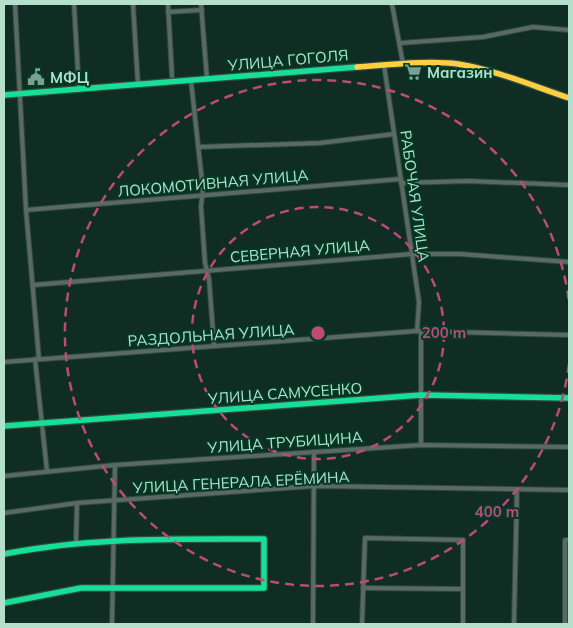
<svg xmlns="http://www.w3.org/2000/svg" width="573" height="628" viewBox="0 0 573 628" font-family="Mulish,sans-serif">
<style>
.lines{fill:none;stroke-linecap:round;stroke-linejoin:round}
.street-casing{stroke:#2f4b40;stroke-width:6}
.fast-casing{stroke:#2f4b40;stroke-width:8}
.slow-casing{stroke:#2f4b40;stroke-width:8}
.street{stroke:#5a6963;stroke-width:4}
.fast{stroke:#16e098;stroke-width:5.5}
.slow{stroke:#ffcf43;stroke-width:5.5}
.ring{fill:none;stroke:#be4a77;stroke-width:2.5;stroke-dasharray:9 6}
.labels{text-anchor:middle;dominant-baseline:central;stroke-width:4;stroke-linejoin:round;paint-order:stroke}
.street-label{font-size:15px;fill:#b4e0cb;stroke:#023a27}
.poi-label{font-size:15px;font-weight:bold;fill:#b4e0cb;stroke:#023a27;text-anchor:start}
.centre{fill:#be4a77;stroke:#023a27;stroke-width:2.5}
.ring-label{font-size:15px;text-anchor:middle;font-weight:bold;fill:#be4a77;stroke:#023a27;stroke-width:4;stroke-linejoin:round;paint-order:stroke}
</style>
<rect width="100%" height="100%" fill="#0f2d23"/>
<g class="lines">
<!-- street casing -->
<g class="street-casing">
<g id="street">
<path d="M 15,4 L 26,210 L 39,359"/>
<path d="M 74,4 L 79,90"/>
<path d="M 133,4 L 138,85"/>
<path d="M 168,4 L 172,76"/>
<path d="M 201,4 L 207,79"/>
<path d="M 392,4 L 403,64"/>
<path d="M 168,12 L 202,10"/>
<path d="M 401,43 L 483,37 L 533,27 L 569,30"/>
<path d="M 384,65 L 419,302 L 417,331"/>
<path d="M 191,81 L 203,190 L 201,206 L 205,263 L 209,279 L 214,345"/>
<path d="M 198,147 L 320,143 L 394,134"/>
<path d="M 401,183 L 468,181 L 569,185"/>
<path d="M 26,210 L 401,179"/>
<path d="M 33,285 L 412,254 L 460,254 L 569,262"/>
<path d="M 35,359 L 47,471"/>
<path d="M 4,362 L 417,331 L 569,335"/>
<path d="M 421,445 L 421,331"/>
<path d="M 4,476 L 115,465 L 421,445 L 569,447"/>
<path d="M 4,513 L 77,503 L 315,486 L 569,490"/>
<path d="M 76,542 L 77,503"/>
<path d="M 363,588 L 463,589"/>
<path d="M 112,624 L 115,465"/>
<path d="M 313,624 L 314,452"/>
<path d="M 362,624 L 365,538 L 463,540 L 463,624"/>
<path d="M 514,624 L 517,489"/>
<path d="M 565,624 L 565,540 L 569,540"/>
</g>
</g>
<!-- fast casing -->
<g class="fast-casing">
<g id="fast">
<path d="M 4,95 L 357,67"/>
<path d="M 4,426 L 421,395 L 569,398"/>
<path d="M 4,554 C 90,537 176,539 264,539 L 264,588 L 81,588 L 4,603"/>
</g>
</g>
<!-- slow casing -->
<g class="slow-casing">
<path id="slow" d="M 357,67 C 387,65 429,60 458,64 C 496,70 533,86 569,98"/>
</g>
<!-- street -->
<use href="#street" class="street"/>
<!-- fast -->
<use href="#fast" class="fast"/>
<!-- slow -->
<use href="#slow" class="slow"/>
</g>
<!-- distance rings -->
<g class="ring">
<circle cx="318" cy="333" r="126"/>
<path d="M569 364A253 253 0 1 1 569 302"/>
</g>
<!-- icons -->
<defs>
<g id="supermarket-bare" transform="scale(1.35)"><path d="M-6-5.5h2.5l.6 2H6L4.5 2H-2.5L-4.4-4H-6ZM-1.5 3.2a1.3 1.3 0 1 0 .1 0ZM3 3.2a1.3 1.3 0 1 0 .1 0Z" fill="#7aa190" stroke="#023a27" stroke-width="2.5" paint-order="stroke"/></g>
<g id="civic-bare" transform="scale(1.35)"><path d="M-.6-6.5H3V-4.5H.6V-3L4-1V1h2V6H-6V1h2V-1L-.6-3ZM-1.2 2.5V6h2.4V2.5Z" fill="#7aa190" stroke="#023a27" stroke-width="2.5" paint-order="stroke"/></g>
</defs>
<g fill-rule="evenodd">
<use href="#supermarket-bare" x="413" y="72"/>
<use href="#civic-bare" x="36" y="77"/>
</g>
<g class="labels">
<!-- street labels -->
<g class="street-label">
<text transform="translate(288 60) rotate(-5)">УЛИЦА ГОГОЛЯ</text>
<text transform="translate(213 183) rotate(-5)">ЛОКОМОТИВНАЯ УЛИЦА</text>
<text transform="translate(415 196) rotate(82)">РАБОЧАЯ УЛИЦА</text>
<text transform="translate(300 251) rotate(-5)">СЕВЕРНАЯ УЛИЦА</text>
<text transform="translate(211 335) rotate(-4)">РАЗДОЛЬНАЯ УЛИЦА</text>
<text transform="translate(285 393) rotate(-4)">УЛИЦА САМУСЕНКО</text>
<text transform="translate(285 442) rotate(-4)">УЛИЦА ТРУБИЦИНА</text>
<text transform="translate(241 482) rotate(-3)">УЛИЦА ГЕНЕРАЛА ЕРЁМИНА</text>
</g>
<!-- poi labels -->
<g class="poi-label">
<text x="427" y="72">Магазин</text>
<text x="50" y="77">МФЦ</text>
</g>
</g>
<circle cx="318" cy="333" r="8" class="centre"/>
<g class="ring-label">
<text x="444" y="338">200 m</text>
<text x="497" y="517">400 m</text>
</g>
<!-- border -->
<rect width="573" height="628" fill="none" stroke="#b4e0cb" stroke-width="10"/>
</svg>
